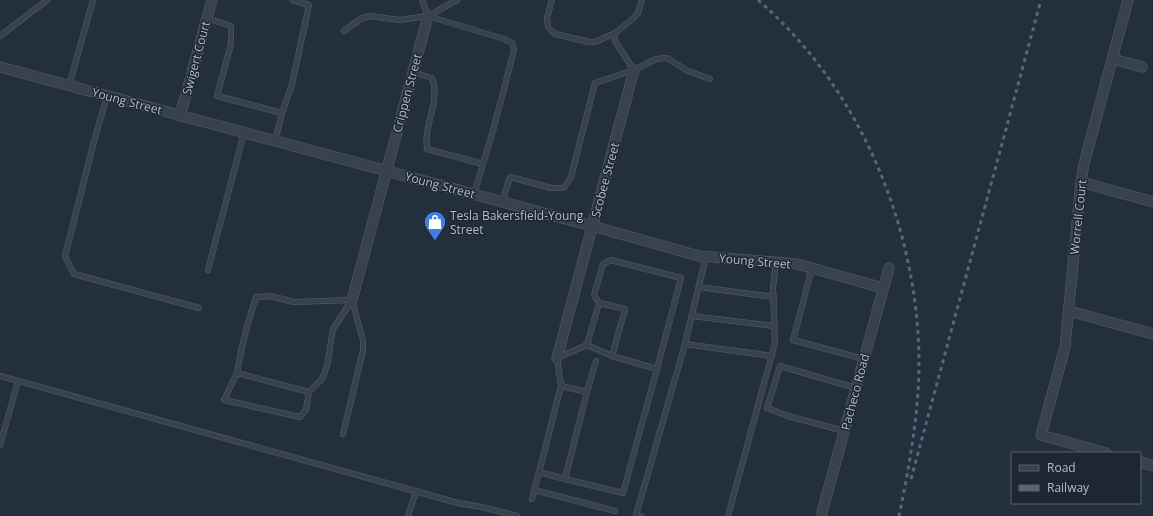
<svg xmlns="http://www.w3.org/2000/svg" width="1153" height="516" viewBox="0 0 1153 516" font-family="'Open Sans',sans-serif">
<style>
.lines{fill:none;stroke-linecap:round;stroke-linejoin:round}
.service-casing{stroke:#565f6c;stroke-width:6}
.minor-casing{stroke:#565f6c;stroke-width:11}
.service{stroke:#38414e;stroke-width:5}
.minor{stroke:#38414e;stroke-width:10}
.rail{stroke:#5a6575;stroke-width:3;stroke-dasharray:4 4;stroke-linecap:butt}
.labels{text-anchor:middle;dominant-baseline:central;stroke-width:3;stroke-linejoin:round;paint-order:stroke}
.street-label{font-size:12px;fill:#b4bcc9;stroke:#1d2633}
.poi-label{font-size:12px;fill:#b4bcc9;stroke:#1d2633;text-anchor:start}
</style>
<rect width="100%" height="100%" fill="#242f3e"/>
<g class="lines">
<!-- service casing -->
<g class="service-casing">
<g id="service">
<path d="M 422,0 L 428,16 L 504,39 L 512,43 L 514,50 L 494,127 L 474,194"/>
<path d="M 552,0 L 547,18 L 548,27 L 555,34 L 589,42 L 595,42 L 615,33 L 634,18 L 638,13 L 642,0"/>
<path d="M 207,18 L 231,26 L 231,44 L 217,96 L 282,113 L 275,141"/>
<path d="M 344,31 L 362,18 L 370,16 L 399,20 L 428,16 L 457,0"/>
<path d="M 615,33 L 615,41 L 634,70"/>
<path d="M 0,36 L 47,0"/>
<path d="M 413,72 L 432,78 C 441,102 423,125 427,149 L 483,164"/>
<path d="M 69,86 L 93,0"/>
<path d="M 107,96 L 93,145 L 65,256 L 74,274 L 199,308"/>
<path d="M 282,113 L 292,84 L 309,5 L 292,0"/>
<path d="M 502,202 L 510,177 L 551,188 L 564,188 L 571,177 L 595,83 L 634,70 L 656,59 L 667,58 L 688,71 L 710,79"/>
<path d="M 812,268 L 793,340 L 864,359"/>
<path d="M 208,270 L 244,133"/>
<path d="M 699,287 L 774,297"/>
<path d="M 270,296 L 294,302 L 352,300 L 333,329 L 327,366 L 322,379 L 309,392 L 237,373 C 241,347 248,322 256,297 Z"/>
<path d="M 599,303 L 625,309 L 612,356"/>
<path d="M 692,316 L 774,326"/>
<path d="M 685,344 L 772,356"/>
<path d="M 237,373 L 224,400 L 300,417 L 306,410 L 309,392"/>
<path d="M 0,376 L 458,503 L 482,507 L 517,516"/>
<path d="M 561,386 L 539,472 L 565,479 L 587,392 L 561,386 L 557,358 L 587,345 L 612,356 L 657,369 L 681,278 L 611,260 L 603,264 L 594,295 L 599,303 L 587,345"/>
<path d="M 587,392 L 596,361"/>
<path d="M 844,431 L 788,416 L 767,408 L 780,366 L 856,388"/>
<path d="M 343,434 L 363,350 L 363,340 L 352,300"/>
<path d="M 0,445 L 18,381"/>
<path d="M 565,479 L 623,493 L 657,369"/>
<path d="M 534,490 L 615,511"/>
<path d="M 532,499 L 539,472"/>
<path d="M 408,516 L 416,491"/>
<path d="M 641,516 L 636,515 L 685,344 L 706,256"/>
<path d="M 728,516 L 775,343 L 773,287 L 776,262"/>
</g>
</g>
<!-- minor casing -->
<g class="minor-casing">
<g id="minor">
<path d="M 1113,59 L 1142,67"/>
<path d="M 0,67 L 592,226 L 699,256 L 797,264 L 883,288"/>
<path d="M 180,116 L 212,0"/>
<path d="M 1081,182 L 1153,202"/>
<path d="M 352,300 L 428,16"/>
<path d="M 1069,311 L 1153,334"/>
<path d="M 557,358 L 634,70"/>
<path d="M 1106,453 L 1041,435 L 1065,347 L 1081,182 L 1084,164 L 1128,0"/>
<path d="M 1140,462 L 1153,466"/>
<path d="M 821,516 L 889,268"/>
</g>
</g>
<!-- service -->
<use href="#service" class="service"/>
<!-- minor -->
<use href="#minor" class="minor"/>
<!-- rail -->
<g class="rail">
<path d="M 758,0 C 862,90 920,232 919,369 C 918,418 909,468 899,516"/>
<path d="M 911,479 L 1041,0"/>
</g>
</g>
<!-- icons -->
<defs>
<g id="shop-pin" transform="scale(1.15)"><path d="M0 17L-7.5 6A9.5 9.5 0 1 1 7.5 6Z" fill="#3f7fe0" stroke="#1d2633"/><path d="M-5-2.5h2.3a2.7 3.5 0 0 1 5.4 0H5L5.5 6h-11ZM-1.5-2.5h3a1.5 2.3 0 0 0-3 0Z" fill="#fff"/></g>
</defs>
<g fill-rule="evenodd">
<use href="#shop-pin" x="435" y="222"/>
</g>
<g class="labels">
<!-- street labels -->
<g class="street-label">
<text transform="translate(196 58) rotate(-75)">Swigert Court</text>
<text transform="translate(407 93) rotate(-75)">Crippen Street</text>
<text transform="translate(127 101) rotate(15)">Young Street</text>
<text transform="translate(605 180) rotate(-75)">Scobee Street</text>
<text transform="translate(440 185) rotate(15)">Young Street</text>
<text transform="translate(1078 217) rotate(-84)">Worrell Court</text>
<text transform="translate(755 261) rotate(5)">Young Street</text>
<text transform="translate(855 392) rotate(-75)">Pacheco Road</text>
</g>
<!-- poi labels -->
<g class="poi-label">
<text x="450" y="215">Tesla Bakersfield-Young<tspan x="450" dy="14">Street</tspan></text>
</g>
</g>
<!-- legend -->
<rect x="1011" y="452" width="130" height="52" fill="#1d2633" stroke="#59626f"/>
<rect x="1019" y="465" width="20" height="6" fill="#38414e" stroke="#59626f"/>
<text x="1047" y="472" font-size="12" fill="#b4bcc9">Road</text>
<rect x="1019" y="485" width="20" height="6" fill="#5a6575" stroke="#59626f"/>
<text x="1047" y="492" font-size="12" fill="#b4bcc9">Railway</text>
</svg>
